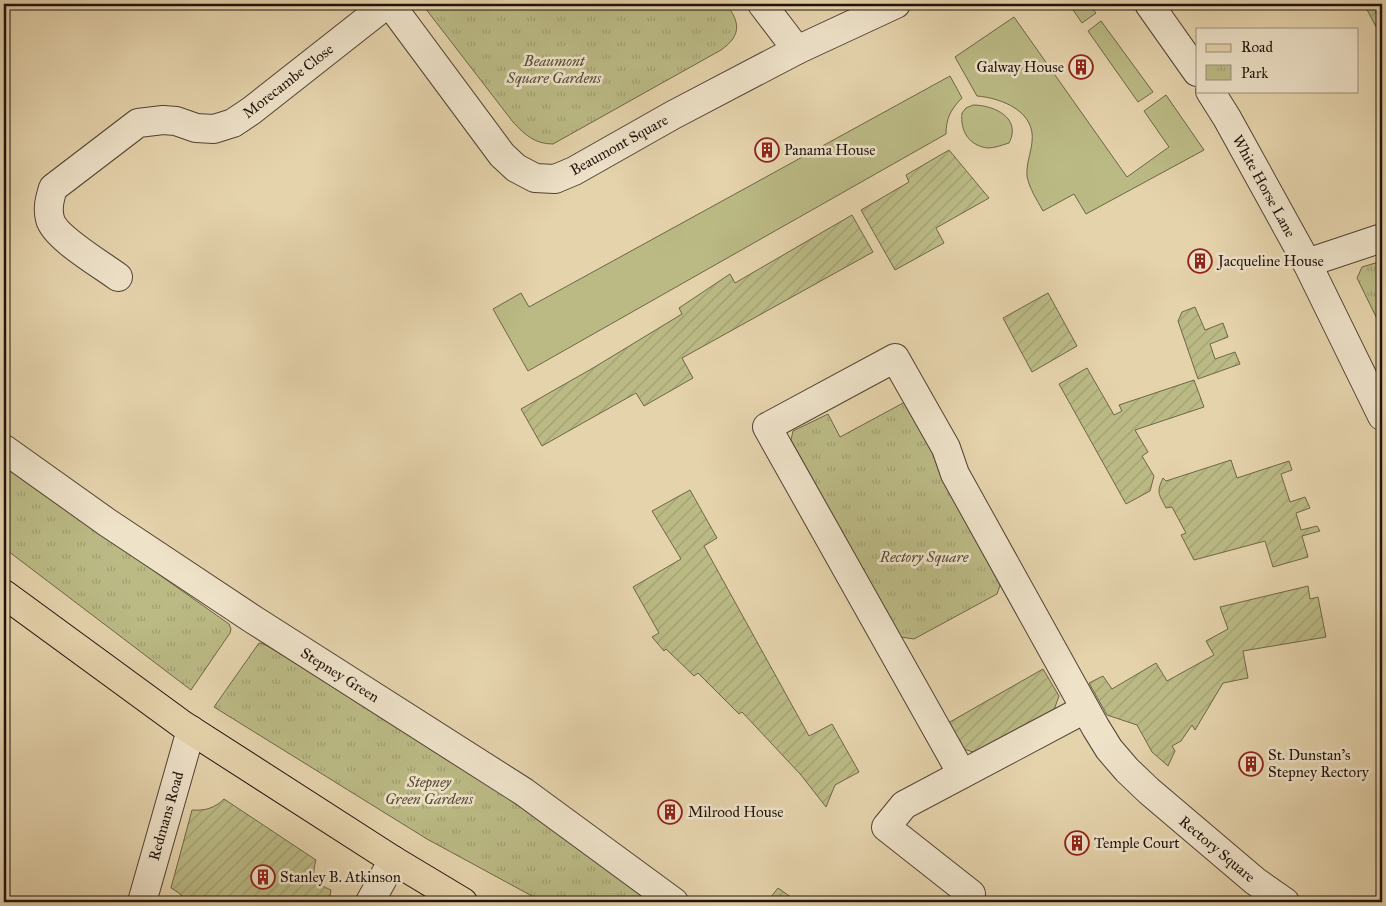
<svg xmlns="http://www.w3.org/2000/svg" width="1386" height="906" viewBox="0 0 1386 906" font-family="'IM FELL Great Primer',serif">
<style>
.grass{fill:#bbba85;stroke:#6e6648}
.park{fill:url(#park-tufts);stroke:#6e6648}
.garden{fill:url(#garden-furrows);stroke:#6e6648}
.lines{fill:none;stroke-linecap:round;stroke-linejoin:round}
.minor-casing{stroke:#514334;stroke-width:30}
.major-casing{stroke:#20130c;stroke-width:30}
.minor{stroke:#eee2c9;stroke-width:28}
.major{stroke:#e5d3ac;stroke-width:28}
.labels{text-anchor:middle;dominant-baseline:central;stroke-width:5;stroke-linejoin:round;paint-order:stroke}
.park-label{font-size:15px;font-style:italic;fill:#564d36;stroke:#eee2c9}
.poi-label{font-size:15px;fill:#20130c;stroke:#eee2c9;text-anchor:start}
.street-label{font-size:15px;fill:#20130c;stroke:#eee2c9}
</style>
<defs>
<pattern id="park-tufts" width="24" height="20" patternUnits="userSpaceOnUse" patternTransform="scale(1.25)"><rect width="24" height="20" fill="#bbba85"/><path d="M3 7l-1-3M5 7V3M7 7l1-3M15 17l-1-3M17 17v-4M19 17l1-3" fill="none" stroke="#a09f72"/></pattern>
<pattern id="garden-furrows" width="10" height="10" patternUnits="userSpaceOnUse" patternTransform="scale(1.25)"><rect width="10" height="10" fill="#bbba85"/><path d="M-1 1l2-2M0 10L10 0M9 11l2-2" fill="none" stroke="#a09f72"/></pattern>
</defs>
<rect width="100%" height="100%" fill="#e5d3ac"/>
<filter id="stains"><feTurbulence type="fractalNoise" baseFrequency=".004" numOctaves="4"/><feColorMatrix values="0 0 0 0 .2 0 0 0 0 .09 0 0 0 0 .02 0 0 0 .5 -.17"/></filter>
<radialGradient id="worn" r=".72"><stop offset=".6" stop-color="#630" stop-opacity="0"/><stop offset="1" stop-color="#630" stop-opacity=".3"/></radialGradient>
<!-- grass -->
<g class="grass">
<path d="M 1069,4 L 1089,4 L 1096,13 L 1082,23 Z"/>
<path d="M 1014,17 L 1127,177 L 1169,147 L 1144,111 L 1166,95 L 1204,150 L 1086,214 L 1074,194 L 1043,211 C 1037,200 1029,188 1027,176 C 1026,164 1031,153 1032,142 C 1036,111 1001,98 977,96 L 955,57 Z"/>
<path d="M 1101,21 L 1153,92 L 1138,102 L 1088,31 Z"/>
<path d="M 950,76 L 962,98 C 951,109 946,118 946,134 L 528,371 L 493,309 L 521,293 L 529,307 Z"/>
<path d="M 973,105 C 994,105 1022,118 1009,143 C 1002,145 995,148 988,148 C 969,146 960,131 962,113 L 966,108 Z"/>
</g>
<!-- park -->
<g class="park">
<path d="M 422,4 L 726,4 C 740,22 742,35 721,50 L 553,144 C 535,144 525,135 513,122 Z"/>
<path d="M 1382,261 L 1382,329 L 1357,278 L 1362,267 Z"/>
<path d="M 905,402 L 1003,577 L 997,594 L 914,639 L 901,637 L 791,440 L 793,431 L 828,414 L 840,437 Z"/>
<path d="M 4,465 L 229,624 L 231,629 L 230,633 L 191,690 L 4,548 Z"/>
<path d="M 259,643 L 264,644 L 452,757 L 659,902 L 543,902 L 427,839 L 214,707 Z"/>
</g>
<!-- garden -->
<g class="garden">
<path d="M 1364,4 L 1382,4 L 1382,38 Z"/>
<path d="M 949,150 L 989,198 L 936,228 L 944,243 L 895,270 L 861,210 L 909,182 L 906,175 Z"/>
<path d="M 852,215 L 873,252 L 682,358 L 693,378 L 644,406 L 636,393 L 542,446 L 521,409 L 593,368 L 682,314 L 679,308 L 730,274 L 735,283 Z"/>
<path d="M 1048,293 L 1077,346 L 1032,372 L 1003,318 Z"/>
<path d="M 1195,307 L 1205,330 L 1223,323 L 1228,337 L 1210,344 L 1215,359 L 1235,352 L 1240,364 L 1198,379 L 1178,321 L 1182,312 Z"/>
<path d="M 1087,368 L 1114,415 L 1122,411 L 1119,405 L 1194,380 L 1204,407 L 1135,430 L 1148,452 L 1142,456 L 1154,476 L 1150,491 L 1126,504 L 1059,384 Z"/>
<path d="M 1231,460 L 1237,478 L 1289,461 L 1292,470 L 1281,474 L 1290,502 L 1305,497 L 1310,508 L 1296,513 L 1301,530 L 1317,526 L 1320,531 L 1302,536 L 1308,557 L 1273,567 L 1265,541 L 1194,560 L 1181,535 L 1186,533 L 1172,507 L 1166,508 C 1159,494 1156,493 1163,478 L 1166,481 Z"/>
<path d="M 690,490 L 717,538 L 704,546 L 809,736 L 832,724 L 859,772 L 835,785 L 826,807 L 801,775 L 742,712 L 739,714 L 698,673 L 694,676 L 666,649 L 664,651 L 652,637 L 659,633 L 633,587 L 681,559 L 652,511 Z"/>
<path d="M 1308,586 L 1310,599 L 1318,597 L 1326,637 L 1243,651 L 1248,678 L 1223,683 L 1195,730 L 1192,725 L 1181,741 L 1172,746 L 1175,751 L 1168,766 L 1152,752 L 1137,725 L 1107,715 L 1089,683 L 1103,676 L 1112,689 L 1156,663 L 1167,681 L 1214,655 L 1206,641 L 1228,629 L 1220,607 Z"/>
<path d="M 1043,669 L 1059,696 L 1054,710 L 976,753 L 961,748 L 948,723 Z"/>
<path d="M 224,799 L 316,860 C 311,877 315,883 331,890 L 329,902 L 187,902 L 179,893 L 171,888 L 192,810 C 205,811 215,808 224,799 Z"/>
<path d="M 778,888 L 798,902 L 767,902 Z"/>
</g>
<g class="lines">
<!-- minor casing -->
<g class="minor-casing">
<g id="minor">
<path d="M 390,4 L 502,155 L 516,168 L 535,178 L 555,179 L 574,171 L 673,115 L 797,50 L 896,4"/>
<path d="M 762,4 L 797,50"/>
<path d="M 1149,4 L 1197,72"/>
<path d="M 1210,91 L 1227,118 L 1307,263 L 1382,416"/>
<path d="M 1307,263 L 1382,238"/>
<path d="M 118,277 C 102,265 54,237 50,219 C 47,208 50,198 53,188 L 138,123 L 163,120 L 176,121 L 196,128 L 214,129 L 233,123 L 251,111 L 387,4"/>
<path d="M 4,449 L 108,523 L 254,620 L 524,792 L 674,902"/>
<path d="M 962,774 L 767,427 L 895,358 L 946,448 L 955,474 L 1096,728 L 1109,749 L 1127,770 L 1149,791 L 1255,881 L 1285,902"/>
<path d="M 971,894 L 886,827 L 904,805 L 1085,709"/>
<path d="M 142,902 L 191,730"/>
<path d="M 370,902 L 393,860"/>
</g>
</g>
<!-- major casing -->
<g class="major-casing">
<path id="major" d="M 4,594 L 183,725 L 393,860 L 463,902"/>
</g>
<!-- minor -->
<use href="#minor" class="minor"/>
<!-- major -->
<use href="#major" class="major"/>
</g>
<!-- icons -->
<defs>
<g id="building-ring" transform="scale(1.25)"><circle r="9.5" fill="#eee2c9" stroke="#8f2418" stroke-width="1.5"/><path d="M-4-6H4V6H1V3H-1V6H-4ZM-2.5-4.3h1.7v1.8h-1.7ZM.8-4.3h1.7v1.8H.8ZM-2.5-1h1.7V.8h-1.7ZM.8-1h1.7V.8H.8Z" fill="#8f2418"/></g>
</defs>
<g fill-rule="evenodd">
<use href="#building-ring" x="1081" y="67"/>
<use href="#building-ring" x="767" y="150"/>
<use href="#building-ring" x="1200" y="261"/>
<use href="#building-ring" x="1251" y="764"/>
<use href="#building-ring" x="670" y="812"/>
<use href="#building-ring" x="1077" y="843"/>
<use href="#building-ring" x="263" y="877"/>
</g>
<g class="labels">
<!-- park labels -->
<g class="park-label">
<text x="554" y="61">Beaumont<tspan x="554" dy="17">Square Gardens</tspan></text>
<text x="924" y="557">Rectory Square</text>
<text x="429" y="782">Stepney<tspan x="429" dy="17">Green Gardens</tspan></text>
</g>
<!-- poi labels -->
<g class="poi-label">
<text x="1064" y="67" text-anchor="end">Galway House</text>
<text x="784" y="150">Panama House</text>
<text x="1218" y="261">Jacqueline House</text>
<text x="1268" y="755">St. Dunstan's<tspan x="1268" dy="17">Stepney Rectory</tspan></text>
<text x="688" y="812">Milrood House</text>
<text x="1094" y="843">Temple Court</text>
<text x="280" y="877">Stanley B. Atkinson</text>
</g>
<!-- street labels -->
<g class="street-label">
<text transform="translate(288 81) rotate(-38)">Morecambe Close</text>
<text transform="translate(619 145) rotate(-29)">Beaumont Square</text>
<text transform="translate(1264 186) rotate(61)">White Horse Lane</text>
<text transform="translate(340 675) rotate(32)">Stepney Green</text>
<text transform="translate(166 816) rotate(-74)">Redmans Road</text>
<text transform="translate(1217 849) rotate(40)">Rectory Square</text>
</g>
</g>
<!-- margin -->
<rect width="1386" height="906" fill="none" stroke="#e5d3ac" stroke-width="20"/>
<rect x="5" y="5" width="1376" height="896" fill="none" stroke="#20130c" stroke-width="2.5"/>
<rect x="10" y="10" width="1366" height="886" fill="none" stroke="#20130c"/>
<!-- legend -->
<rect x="1196" y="28" width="162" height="65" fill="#eee2c9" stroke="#9c8f7d"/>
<rect x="1206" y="44" width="25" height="8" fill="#e5d3ac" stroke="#9c8f7d"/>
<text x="1241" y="52" font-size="15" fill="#20130c">Road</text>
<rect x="1206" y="65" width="25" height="15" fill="url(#park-tufts)" stroke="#9c8f7d"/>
<text x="1241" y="78" font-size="15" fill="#20130c">Park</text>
<rect width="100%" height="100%" filter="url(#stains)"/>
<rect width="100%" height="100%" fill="url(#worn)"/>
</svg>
